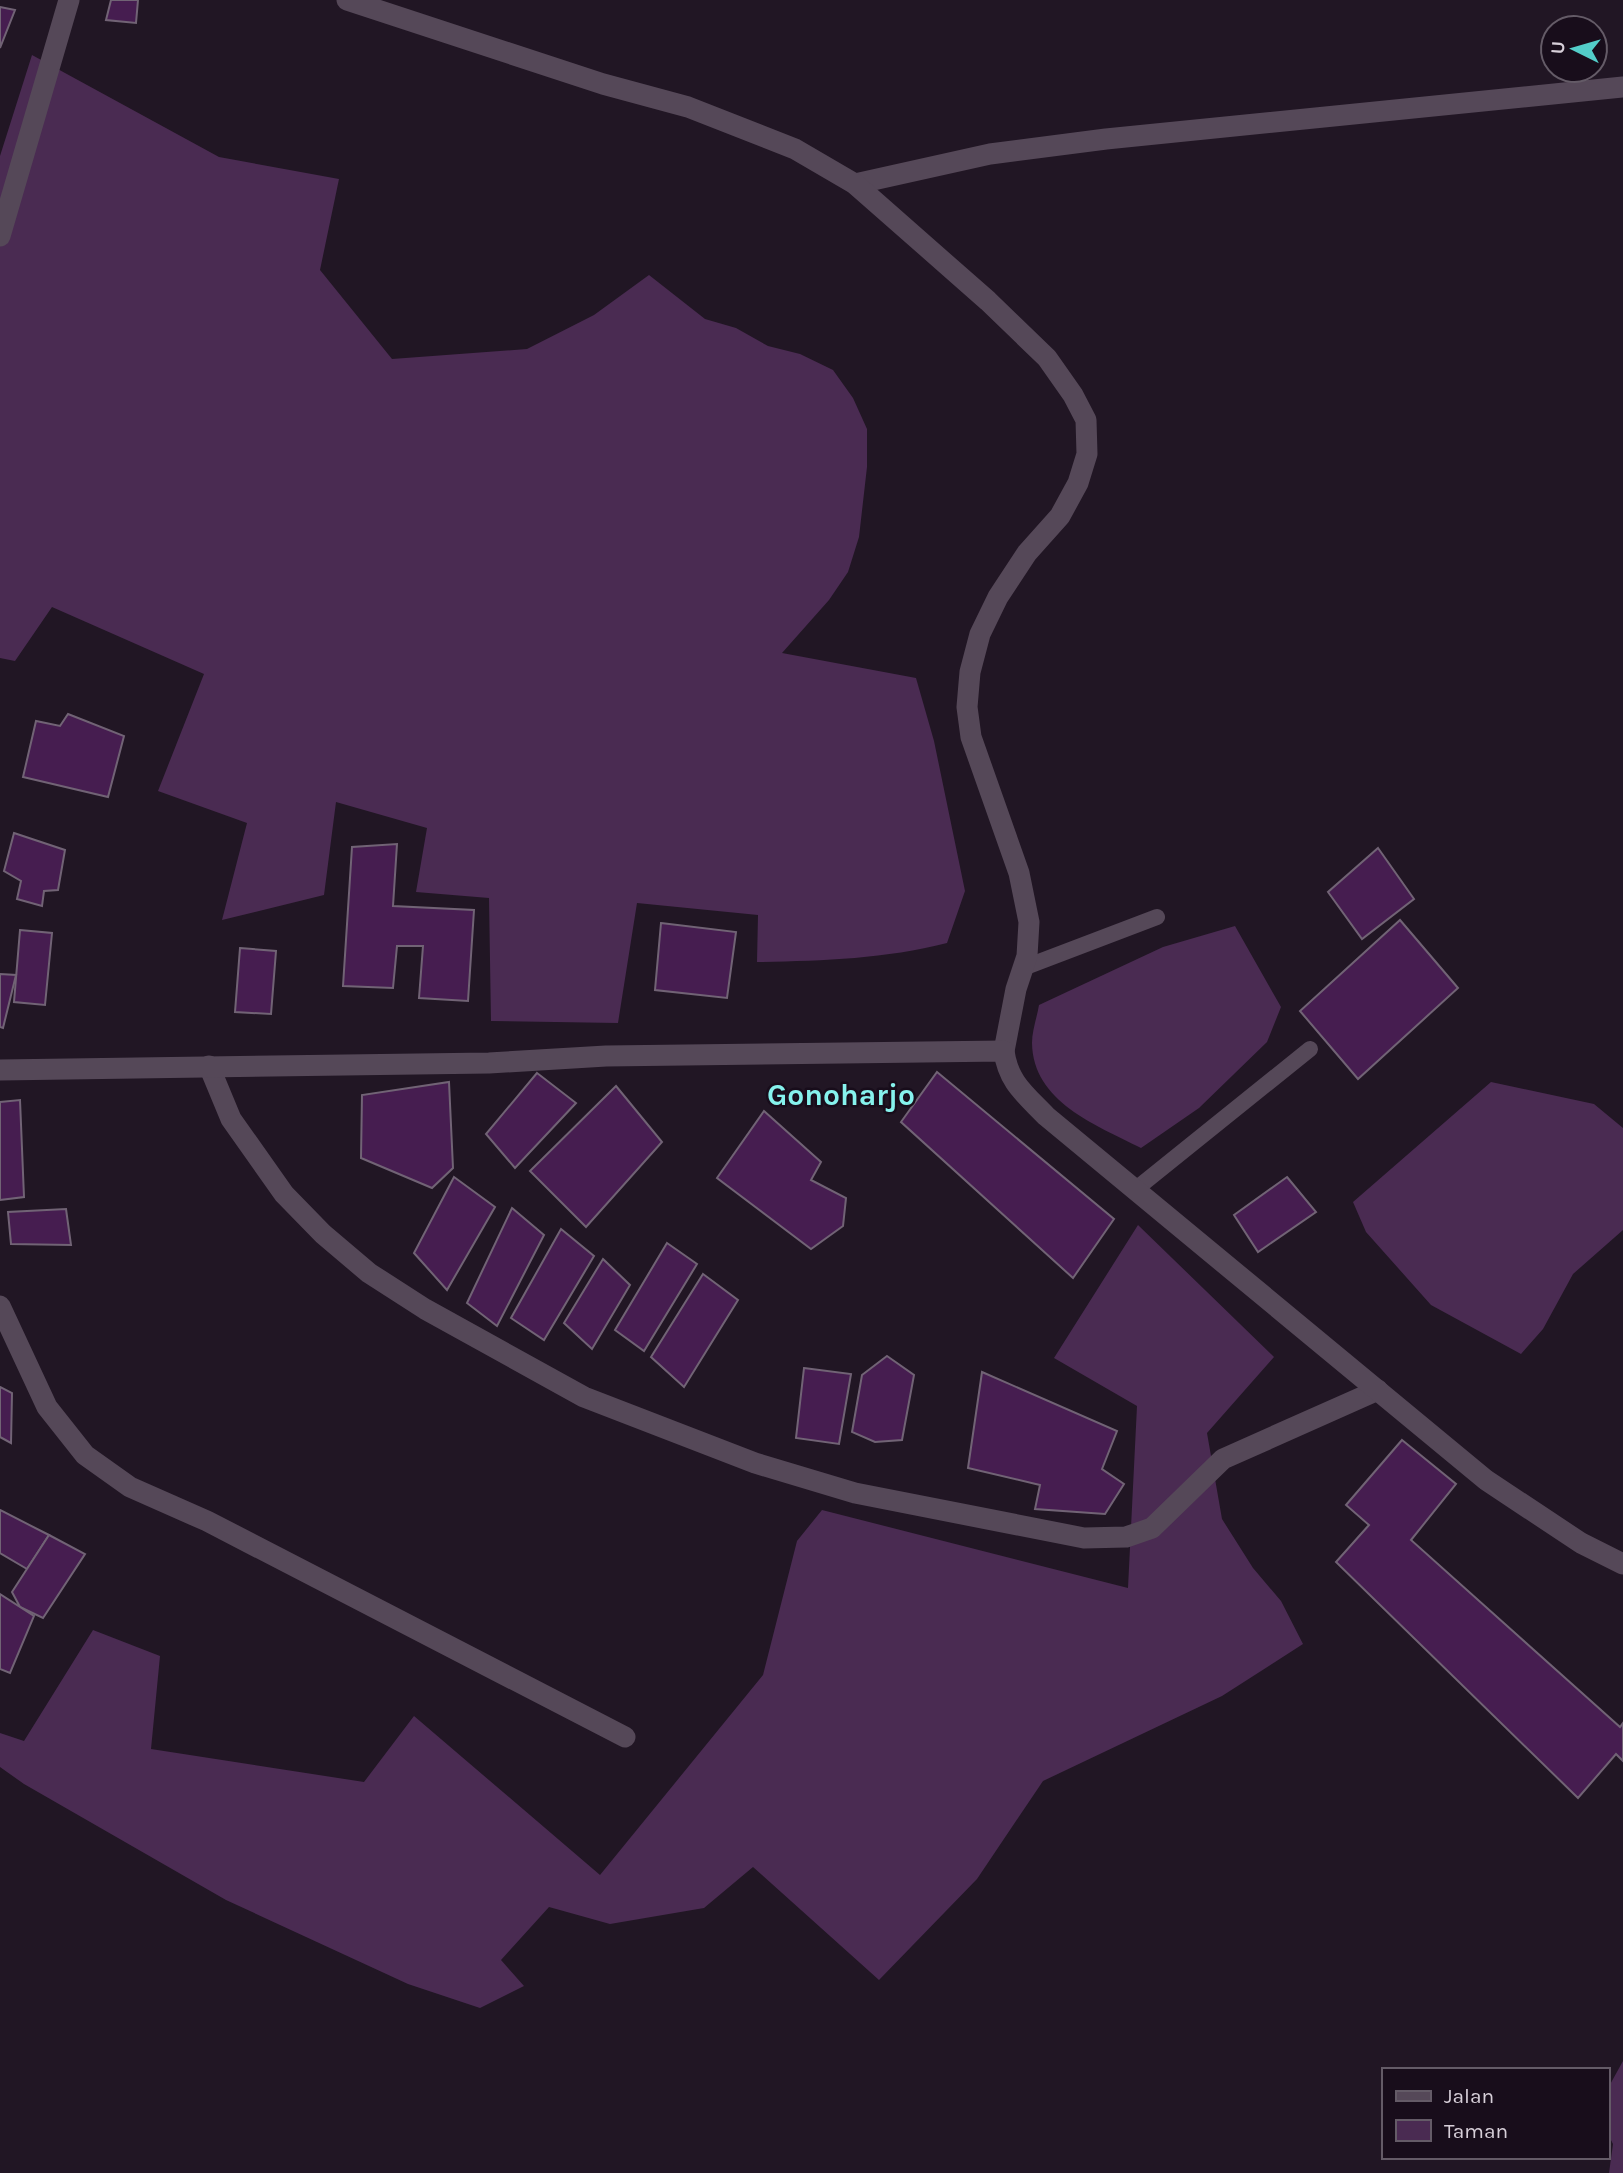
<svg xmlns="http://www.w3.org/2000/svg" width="1623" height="2173" viewBox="0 0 1623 2173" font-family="Karla,sans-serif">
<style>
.green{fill:#4a2b52}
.building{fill:#461d50;stroke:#716375;stroke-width:2}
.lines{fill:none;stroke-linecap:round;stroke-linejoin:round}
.lane{stroke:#554858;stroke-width:16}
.street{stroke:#554858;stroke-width:21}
.secondary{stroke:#554858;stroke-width:21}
.labels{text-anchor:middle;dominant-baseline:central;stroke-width:5;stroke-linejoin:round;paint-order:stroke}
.quarter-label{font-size:30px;font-weight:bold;fill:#86f2ed;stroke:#180d1b}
</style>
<rect width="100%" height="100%" fill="#211624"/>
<!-- green -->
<g class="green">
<path d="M 32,55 L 219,157 L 339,179 L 320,270 L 392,359 L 527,349 L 594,315 L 649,275 L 705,319 L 736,328 L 768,346 L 800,354 L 833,370 L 853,398 L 867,429 L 867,467 L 859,537 L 848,572 L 829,600 L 782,653 L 916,678 L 934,741 L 965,891 L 947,943 C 884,959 821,961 757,962 L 758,915 L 637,903 L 618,1023 L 491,1021 L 489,898 L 416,892 L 427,828 L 336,802 L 324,895 L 222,920 L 247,823 L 158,791 L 204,674 L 52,607 L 15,661 L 0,658 L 0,156 Z"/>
<path d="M 1235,926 L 1281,1007 L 1267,1042 L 1199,1108 L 1141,1148 C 1096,1125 1033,1102 1032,1043 C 1032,1031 1037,1017 1039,1005 L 1163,947 Z"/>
<path d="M 1491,1082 L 1594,1104 L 1623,1128 L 1623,1230 L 1573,1274 L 1543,1329 L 1521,1354 L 1431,1305 L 1366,1232 L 1353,1202 Z"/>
<path d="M 1138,1225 L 1274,1357 L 1207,1433 L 1222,1519 L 1253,1568 L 1281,1601 L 1303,1644 L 1222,1696 L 1043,1781 L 977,1879 L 879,1980 L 753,1867 L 704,1908 L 610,1924 L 549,1907 L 501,1960 L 524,1986 L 480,2008 L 408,1984 L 226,1900 L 24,1784 L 0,1767 L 0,1733 L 24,1741 L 93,1630 L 160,1656 L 151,1749 L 364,1782 L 414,1716 L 600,1875 L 763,1675 L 797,1541 L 822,1510 L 1128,1588 L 1137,1406 L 1054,1358 Z"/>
<path d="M 1623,2061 L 1623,2173 L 1609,2173 L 1613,2144 L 1607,2132 L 1607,2090 Z"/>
</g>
<!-- building -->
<g class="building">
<path d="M 111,0 L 138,0 L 136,23 L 106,20 Z"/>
<path d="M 0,7 L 15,10 L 0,48 Z"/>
<path d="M 68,714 L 124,736 L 108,797 L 23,777 L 36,721 L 60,726 Z"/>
<path d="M 14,833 L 65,850 L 58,890 L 44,891 L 42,906 L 17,899 L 21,881 L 4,871 Z"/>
<path d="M 397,844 L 393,906 L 474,910 L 468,1001 L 419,998 L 423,946 L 397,946 L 393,988 L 343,986 L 352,847 Z"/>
<path d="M 1378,848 L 1414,899 L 1362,939 L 1328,892 Z"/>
<path d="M 1400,920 L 1458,988 L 1358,1079 L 1300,1011 Z"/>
<path d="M 661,923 L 736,932 L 727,998 L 655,990 Z"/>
<path d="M 20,930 L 52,933 L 45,1005 L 14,1002 Z"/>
<path d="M 240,948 L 276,951 L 271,1014 L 235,1012 Z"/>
<path d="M 0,974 L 16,975 L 3,1028 L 0,1027 Z"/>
<path d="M 937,1072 L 1114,1219 L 1073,1278 L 901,1122 Z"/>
<path d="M 537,1073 L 576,1103 L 515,1168 L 486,1134 Z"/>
<path d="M 449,1082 L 453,1168 L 432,1188 L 361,1158 L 362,1095 Z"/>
<path d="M 616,1086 L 662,1142 L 586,1227 L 530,1171 Z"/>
<path d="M 20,1100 L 24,1197 L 0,1200 L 0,1102 Z"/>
<path d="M 764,1111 L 821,1162 L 811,1180 L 846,1198 L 843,1226 L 811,1249 L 717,1178 Z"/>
<path d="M 454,1177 L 495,1207 L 447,1290 L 414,1253 Z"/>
<path d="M 1287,1177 L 1316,1212 L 1258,1252 L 1234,1215 Z"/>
<path d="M 512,1208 L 544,1235 L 497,1326 L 467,1303 Z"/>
<path d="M 66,1209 L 71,1245 L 11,1244 L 8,1212 Z"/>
<path d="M 561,1229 L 594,1256 L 544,1340 L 511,1318 Z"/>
<path d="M 667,1243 L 697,1264 L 644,1351 L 615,1330 Z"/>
<path d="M 603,1259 L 630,1285 L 592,1349 L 564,1323 Z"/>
<path d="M 703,1274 L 738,1300 L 684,1387 L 651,1357 Z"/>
<path d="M 887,1356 L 914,1375 L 902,1440 L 875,1442 L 852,1432 L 862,1375 Z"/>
<path d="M 804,1368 L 851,1374 L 839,1444 L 796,1438 Z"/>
<path d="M 982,1372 L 1117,1431 L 1102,1469 L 1124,1484 L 1105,1514 L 1035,1509 L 1040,1485 L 968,1468 Z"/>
<path d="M 0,1387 L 12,1393 L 11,1443 L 0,1437 Z"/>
<path d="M 1402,1440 L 1456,1484 L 1411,1540 L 1620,1727 L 1623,1723 L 1623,1761 L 1616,1754 L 1578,1798 L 1336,1562 L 1369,1525 L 1346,1505 Z"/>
<path d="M 0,1510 L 49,1535 L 27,1569 L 0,1553 Z"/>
<path d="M 49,1535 L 85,1554 L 43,1618 L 20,1607 L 12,1592 Z"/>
<path d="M 0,1594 L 34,1616 L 10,1673 L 0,1669 Z"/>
</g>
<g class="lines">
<!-- lane -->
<g class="lane">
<path d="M 1023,968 L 1157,917"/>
<path d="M 1136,1189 L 1310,1049"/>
</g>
<!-- street -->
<g class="street">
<path d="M 855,184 L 990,154 L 1106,139 L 1623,87"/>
<path d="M 0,236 L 69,0"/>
<path d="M 209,1066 L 231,1119 L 284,1194 L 323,1234 L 369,1273 L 425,1309 L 584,1397 L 755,1463 L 855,1493 L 1084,1538 L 1126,1537 L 1152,1528 L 1223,1459 L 1378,1390"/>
<path d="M 0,1306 L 47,1407 L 85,1455 L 130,1487 L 207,1521 L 625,1737"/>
</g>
<!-- secondary -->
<g class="secondary">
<path d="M 347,0 L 603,84 L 688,107 L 795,149 L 855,184 L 988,301 L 1047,358 L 1073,395 L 1086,420 L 1087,454 L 1078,483 L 1060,516 L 1027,553 L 998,597 L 980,634 L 970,672 L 967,707 L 971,737 L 1019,873 L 1029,922 L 1027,956 L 1016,989 L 1004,1051"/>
<path d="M 0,1070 L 489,1063 L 606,1056 L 1004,1051 C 1008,1082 1025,1094 1046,1116 L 1486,1480 L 1581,1543 L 1623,1564"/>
</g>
</g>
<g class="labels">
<!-- quarter labels -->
<g class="quarter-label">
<text x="841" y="1095">Gonoharjo</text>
</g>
</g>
<!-- legend -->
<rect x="1382" y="2068" width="228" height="91" fill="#180d1b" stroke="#645b67" stroke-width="2"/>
<rect x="1396" y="2091" width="35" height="10" fill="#554858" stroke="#645b67" stroke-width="2"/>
<text x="1444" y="2103" font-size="21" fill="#d7cfd9">Jalan</text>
<rect x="1396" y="2120" width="35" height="21" fill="#4a2b52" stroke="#645b67" stroke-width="2"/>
<text x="1444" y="2138" font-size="21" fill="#d7cfd9">Taman</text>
<!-- north arrow -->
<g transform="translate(1574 49) rotate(275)"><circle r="33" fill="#180d1b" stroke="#645b67" stroke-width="2"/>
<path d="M0-5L12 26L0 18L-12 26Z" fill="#53cdc9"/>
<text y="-10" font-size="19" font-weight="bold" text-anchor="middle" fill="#d7cfd9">U</text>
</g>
</svg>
